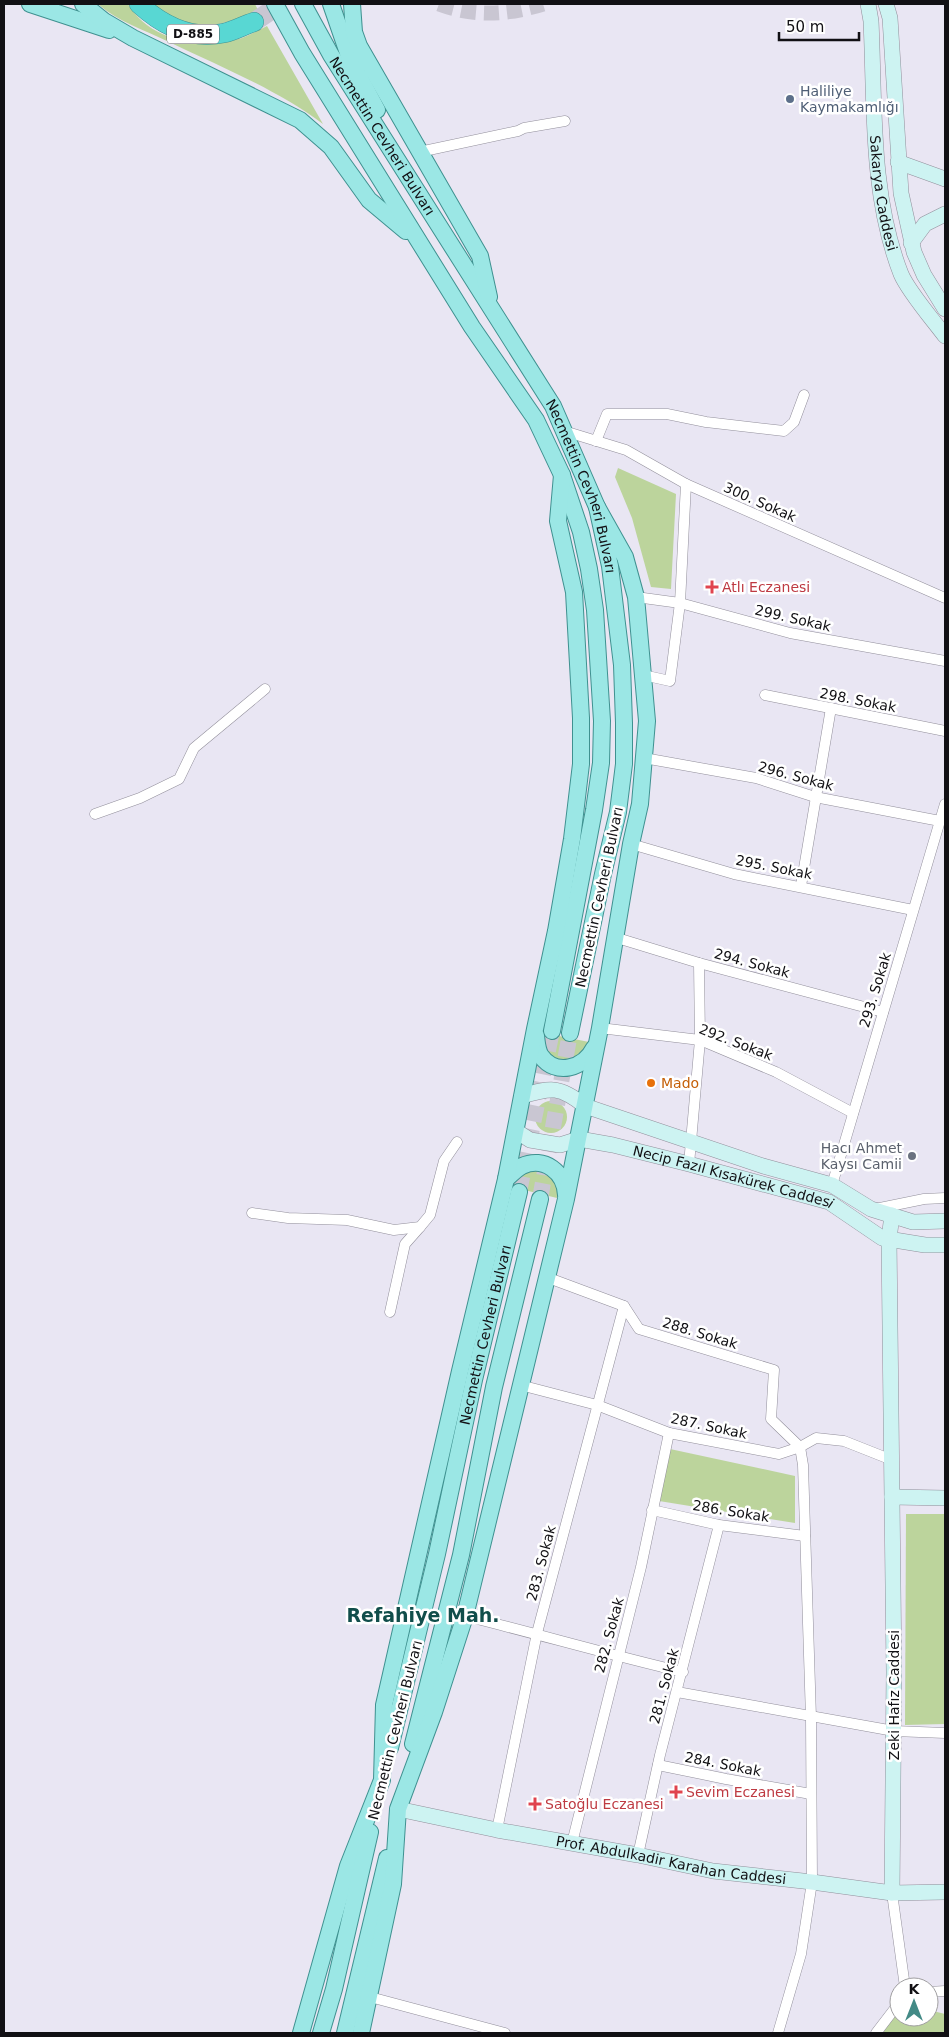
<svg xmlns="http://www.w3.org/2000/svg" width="949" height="2037" viewBox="0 0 949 2037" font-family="'DejaVu Sans',sans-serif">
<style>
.green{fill:#bcd49c}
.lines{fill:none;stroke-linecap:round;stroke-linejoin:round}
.secondary-tunnel{stroke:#c9c6d2;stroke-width:15;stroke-dasharray:15 8;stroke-linecap:butt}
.primary-tunnel{stroke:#c9c6d2;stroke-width:16;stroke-dasharray:16 8;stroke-linecap:butt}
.highway-tunnel{stroke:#c9c6d2;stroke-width:19;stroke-dasharray:19 9;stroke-linecap:butt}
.street-casing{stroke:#928f9b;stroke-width:11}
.secondary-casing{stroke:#928f9b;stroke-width:16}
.primary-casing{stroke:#3f9190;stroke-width:18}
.highway-casing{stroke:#3f9190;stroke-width:20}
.street{stroke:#fff;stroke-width:10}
.secondary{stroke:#cdf3f2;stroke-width:15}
.primary{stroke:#9be7e5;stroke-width:16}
.highway{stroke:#58d7d3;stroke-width:19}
.service-dot{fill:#5c6f8a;stroke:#fff;stroke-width:2}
.health-dot{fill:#e0444e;stroke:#fff;stroke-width:2}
.food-dot{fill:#e8710a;stroke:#fff;stroke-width:2}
.worship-dot{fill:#6b7280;stroke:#fff;stroke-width:2}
.labels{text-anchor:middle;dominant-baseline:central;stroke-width:5;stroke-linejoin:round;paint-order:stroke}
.shield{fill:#fff;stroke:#58585a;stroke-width:1}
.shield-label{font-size:12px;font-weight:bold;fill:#111014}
.service-label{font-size:14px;fill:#4e5e75;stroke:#fff;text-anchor:start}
.street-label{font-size:14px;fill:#111014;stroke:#fff}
.health-label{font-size:14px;fill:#be3a42;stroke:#fff;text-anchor:start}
.food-label{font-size:14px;fill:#c56008;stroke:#fff;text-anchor:start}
.worship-label{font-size:14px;fill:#5b616d;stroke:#fff;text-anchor:end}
.district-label{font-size:19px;font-weight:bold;fill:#114e4b;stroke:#fff}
</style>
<rect width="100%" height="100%" fill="#e9e6f3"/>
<!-- green -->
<g class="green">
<path d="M 98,4 L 128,4 C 151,42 202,50 242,38 C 250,35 259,30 267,26 L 323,124 C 276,89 221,67 169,42 C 145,30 118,22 98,4 Z"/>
<path d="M 152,4 L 255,4 L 258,10 C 231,22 199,34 171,18 C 164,14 158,8 152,4 Z"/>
<path d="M 618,468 L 676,494 L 671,589 L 651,587 L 632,518 L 615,477 Z"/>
<path d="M 544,1033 L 589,1042 L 583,1053 L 569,1062 L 553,1058 L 545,1050 Z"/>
<circle cx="551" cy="1117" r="16"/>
<path d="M 531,1170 C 550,1173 560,1177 557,1198 L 512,1187 L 519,1176 Z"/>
<path d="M 670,1449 L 795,1476 L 795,1523 L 659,1501 Z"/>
<path d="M 906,1514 L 945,1514 L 945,1724 L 905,1725 Z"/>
<path d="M 899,2005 L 899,2017 L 929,2017 L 929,2010 L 945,2014 L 945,2033 L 883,2033 Z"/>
</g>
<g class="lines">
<!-- secondary-tunnel -->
<path class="secondary-tunnel" d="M 439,4 C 474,17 508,15 543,4"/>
<!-- primary-tunnel -->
<g class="primary-tunnel">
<path d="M 519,1192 L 552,1031"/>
<path d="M 540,1199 L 570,1033"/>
</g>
<!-- highway-tunnel -->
<path class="highway-tunnel" d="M 254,22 L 281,4"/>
<!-- street casing -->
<g class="street-casing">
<g id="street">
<path d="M 423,155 L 424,151 L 518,131 L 524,128 L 565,121"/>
<path d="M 564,431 L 626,450 L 686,484 L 945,598"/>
<path d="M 596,441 L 607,414 L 667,414 L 706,422 L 784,431 L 794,422 L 804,395"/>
<path d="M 636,597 L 680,603 L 790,633 L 945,661"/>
<path d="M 643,675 L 670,681 L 680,603 L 686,484"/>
<path d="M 765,695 L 945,731"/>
<path d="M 644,758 L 756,778 L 815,797 L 940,821"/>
<path d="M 95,814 L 140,798 L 179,779 L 194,748 L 265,689"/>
<path d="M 631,844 L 734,874 L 913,910"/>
<path d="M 801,886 L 831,708"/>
<path d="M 614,937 L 699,963 L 883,1012"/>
<path d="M 600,1028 L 700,1040 L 776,1072 L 853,1113"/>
<path d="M 689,1164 L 700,1040 L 699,963"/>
<path d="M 832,1185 L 945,804"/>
<path d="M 875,1209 L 924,1199 L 945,1198"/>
<path d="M 252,1213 L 288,1218 L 347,1220 L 394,1230 L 420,1227 L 430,1215 L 444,1161 L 457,1142"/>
<path d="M 546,1277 L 624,1306 L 639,1329 L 774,1370 L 771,1419 L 800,1447 L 803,1465 L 811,1718 L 812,1882 L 801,1954 L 778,2033"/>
<path d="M 390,1312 L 405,1244 L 420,1227"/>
<path d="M 520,1385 L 597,1405 L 669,1433 L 779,1454 L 800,1447 L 816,1438 L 844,1441 L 892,1460"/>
<path d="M 652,1510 L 719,1525 L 805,1536"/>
<path d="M 465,1616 C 538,1634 610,1655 683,1672"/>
<path d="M 677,1692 L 894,1731 L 945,1733"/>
<path d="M 658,1765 L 726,1779 L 811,1794"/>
<path d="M 497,1830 L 537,1633 L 624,1306"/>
<path d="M 572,1843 L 641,1567 L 669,1433"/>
<path d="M 638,1855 L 660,1755 L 719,1525"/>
<path d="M 892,1893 L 905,1987"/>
<path d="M 929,1992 L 945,1991"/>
<path d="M 370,1997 L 505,2033"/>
<path d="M 876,2033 L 899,2003"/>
</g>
</g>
<!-- secondary casing -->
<g class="secondary-casing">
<g id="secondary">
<path id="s1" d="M 868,4 L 871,21 C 875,105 870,195 901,274 C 908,291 933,320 945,336"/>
<path d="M 886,4 L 890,18 L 901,193 L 914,252 L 924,275 L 945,309"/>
<path d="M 898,162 L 945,179"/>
<path d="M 911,243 L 925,224 L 945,214"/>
<path d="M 522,1096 C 552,1087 560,1086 585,1106 L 763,1166 L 832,1185 L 871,1209 L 913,1222 L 945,1221"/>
<path id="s2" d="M 516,1131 L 530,1140 L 560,1145 L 579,1139 L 613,1145 L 689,1164 L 829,1202 L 882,1238 L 925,1245 L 945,1245"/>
<path d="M 892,1215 L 889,1239 L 894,1672 L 892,1893"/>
<path d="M 892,1497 L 945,1498"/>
<path id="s3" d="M 398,1809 L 497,1830 L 638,1855 L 713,1871 L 812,1882 L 892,1893 L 945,1892"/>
</g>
</g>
<!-- primary casing -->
<g class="primary-casing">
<g id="primary">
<path d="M 30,4 L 109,30"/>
<path d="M 83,4 L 104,21 L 133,38 L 300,120 L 331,147 L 369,200 L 406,231"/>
<path d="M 275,4 L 302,53 L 472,327 L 536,420 L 562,475 L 581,532 L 589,569 L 595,610 L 602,721 L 601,763 L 594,810 L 552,1031"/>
<path id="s4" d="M 303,4 L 331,55 L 553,406 L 597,507 L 610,566 L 622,665 L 624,723 L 624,764 L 618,812 L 603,874 L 570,1033"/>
<path d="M 331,4 L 350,59 L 377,110"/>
<path d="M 352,4 L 354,32 L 359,46 L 480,256 L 489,297"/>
<path d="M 536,1036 C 537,1043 537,1050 541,1056 C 556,1077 584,1068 594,1048"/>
<path d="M 506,1179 C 511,1175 516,1169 522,1166 C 544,1156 565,1172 566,1195"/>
<path d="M 413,1744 L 461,1555 L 494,1387 L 540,1199"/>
<path id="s5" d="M 390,1748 L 437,1554 L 474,1380 L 519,1192"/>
<path d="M 301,2033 L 348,1866 L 382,1780 L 384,1705 L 460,1371 L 506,1179 L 535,1029 L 556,931 L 572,839 L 581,764 L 581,718 L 574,592 L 558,521 L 562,475"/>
<path d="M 321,2033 L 334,1989 L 370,1832"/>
<path d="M 345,2033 L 387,1858"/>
<path d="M 361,2033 L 393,1884 L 398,1809 L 434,1712 L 465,1616 L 566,1199 L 600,1028 L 631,844 L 640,804 L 647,721 L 636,597 L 625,557 L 597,507"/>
</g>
</g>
<!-- highway casing -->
<g class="highway-casing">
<path id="highway" d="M 139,4 C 163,26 191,40 224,33 C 234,31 244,25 254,22"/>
</g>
<!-- street -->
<use href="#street" class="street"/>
<!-- secondary -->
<use href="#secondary" class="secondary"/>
<!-- primary -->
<use href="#primary" class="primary"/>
<!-- highway -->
<use href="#highway" class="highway"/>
</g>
<!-- markers -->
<circle class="service-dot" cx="790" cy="99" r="5"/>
<g class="health-dot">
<path d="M709.5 579.5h5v5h5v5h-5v5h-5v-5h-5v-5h5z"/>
<path d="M673.5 1784.5h5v5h5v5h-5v5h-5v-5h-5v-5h5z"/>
<path d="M532.5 1796.5h5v5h5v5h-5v5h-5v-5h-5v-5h5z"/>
</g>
<circle class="food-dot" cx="651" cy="1083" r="5"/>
<circle class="worship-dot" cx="912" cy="1156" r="5"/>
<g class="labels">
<!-- shield labels -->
<rect class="shield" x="167" y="24.5" width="52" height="19" rx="4"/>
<g class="shield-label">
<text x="193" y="34">D-885</text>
</g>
<!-- service labels -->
<g class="service-label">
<text x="800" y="91">Haliliye<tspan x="800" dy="16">Kaymakamlığı</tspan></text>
</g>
<!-- street labels -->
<g class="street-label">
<text stroke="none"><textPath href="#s4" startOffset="154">Necmettin Cevheri Bulvarı</textPath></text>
<text stroke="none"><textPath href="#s1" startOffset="190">Sakarya Caddesi</textPath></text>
<text stroke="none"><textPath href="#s4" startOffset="559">Necmettin Cevheri Bulvarı</textPath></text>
<text transform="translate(760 502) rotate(24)">300. Sokak</text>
<text transform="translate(793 618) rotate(13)">299. Sokak</text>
<text transform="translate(858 700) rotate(11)">298. Sokak</text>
<text transform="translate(796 776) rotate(15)">296. Sokak</text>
<text transform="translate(774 867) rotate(11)">295. Sokak</text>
<text transform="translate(599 897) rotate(-78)">Necmettin Cevheri Bulvarı</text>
<text transform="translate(752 963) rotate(15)">294. Sokak</text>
<text transform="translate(875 990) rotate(-73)">293. Sokak</text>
<text transform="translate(736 1042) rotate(21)">292. Sokak</text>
<text stroke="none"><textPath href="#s2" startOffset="226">Necip Fazıl Kısakürek Caddesi</textPath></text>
<text transform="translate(700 1333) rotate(17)">288. Sokak</text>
<text stroke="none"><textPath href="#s5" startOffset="424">Necmettin Cevheri Bulvarı</textPath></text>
<text transform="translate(709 1426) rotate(12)">287. Sokak</text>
<text transform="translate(731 1511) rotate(9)">286. Sokak</text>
<text transform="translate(541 1563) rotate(-75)">283. Sokak</text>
<text transform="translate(609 1635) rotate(-75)">282. Sokak</text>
<text transform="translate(664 1686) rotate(-75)">281. Sokak</text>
<text transform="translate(894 1695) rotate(-90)">Zeki Hafız Caddesi</text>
<text transform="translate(395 1730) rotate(-76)">Necmettin Cevheri Bulvarı</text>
<text transform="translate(723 1764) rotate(11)">284. Sokak</text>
<text stroke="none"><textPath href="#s3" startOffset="278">Prof. Abdulkadir Karahan Caddesi</textPath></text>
</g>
<!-- health labels -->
<g class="health-label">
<text x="722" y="587">Atlı Eczanesi</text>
<text x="686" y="1792">Sevim Eczanesi</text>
<text x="545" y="1804">Satoğlu Eczanesi</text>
</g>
<!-- food labels -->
<g class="food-label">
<text x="661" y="1083">Mado</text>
</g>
<!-- worship labels -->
<g class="worship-label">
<text x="902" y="1148">Hacı Ahmet<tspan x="902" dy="16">Kaysı Camii</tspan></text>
</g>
<!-- district labels -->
<g class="district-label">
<text x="423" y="1615">Refahiye Mah.</text>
</g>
</g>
<!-- border -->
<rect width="949" height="2037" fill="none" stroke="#111014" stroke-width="10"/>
<!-- north arrow -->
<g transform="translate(914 2002)"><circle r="24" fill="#ffffff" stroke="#a09fa1"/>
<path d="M0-4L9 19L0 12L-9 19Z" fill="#438a86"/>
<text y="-8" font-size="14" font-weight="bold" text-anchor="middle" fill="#111014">K</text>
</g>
<!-- scale -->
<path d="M779 32v8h80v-8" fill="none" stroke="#111014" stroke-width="2.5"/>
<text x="786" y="32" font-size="15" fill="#111014" stroke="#ffffff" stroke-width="4" paint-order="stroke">50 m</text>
</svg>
